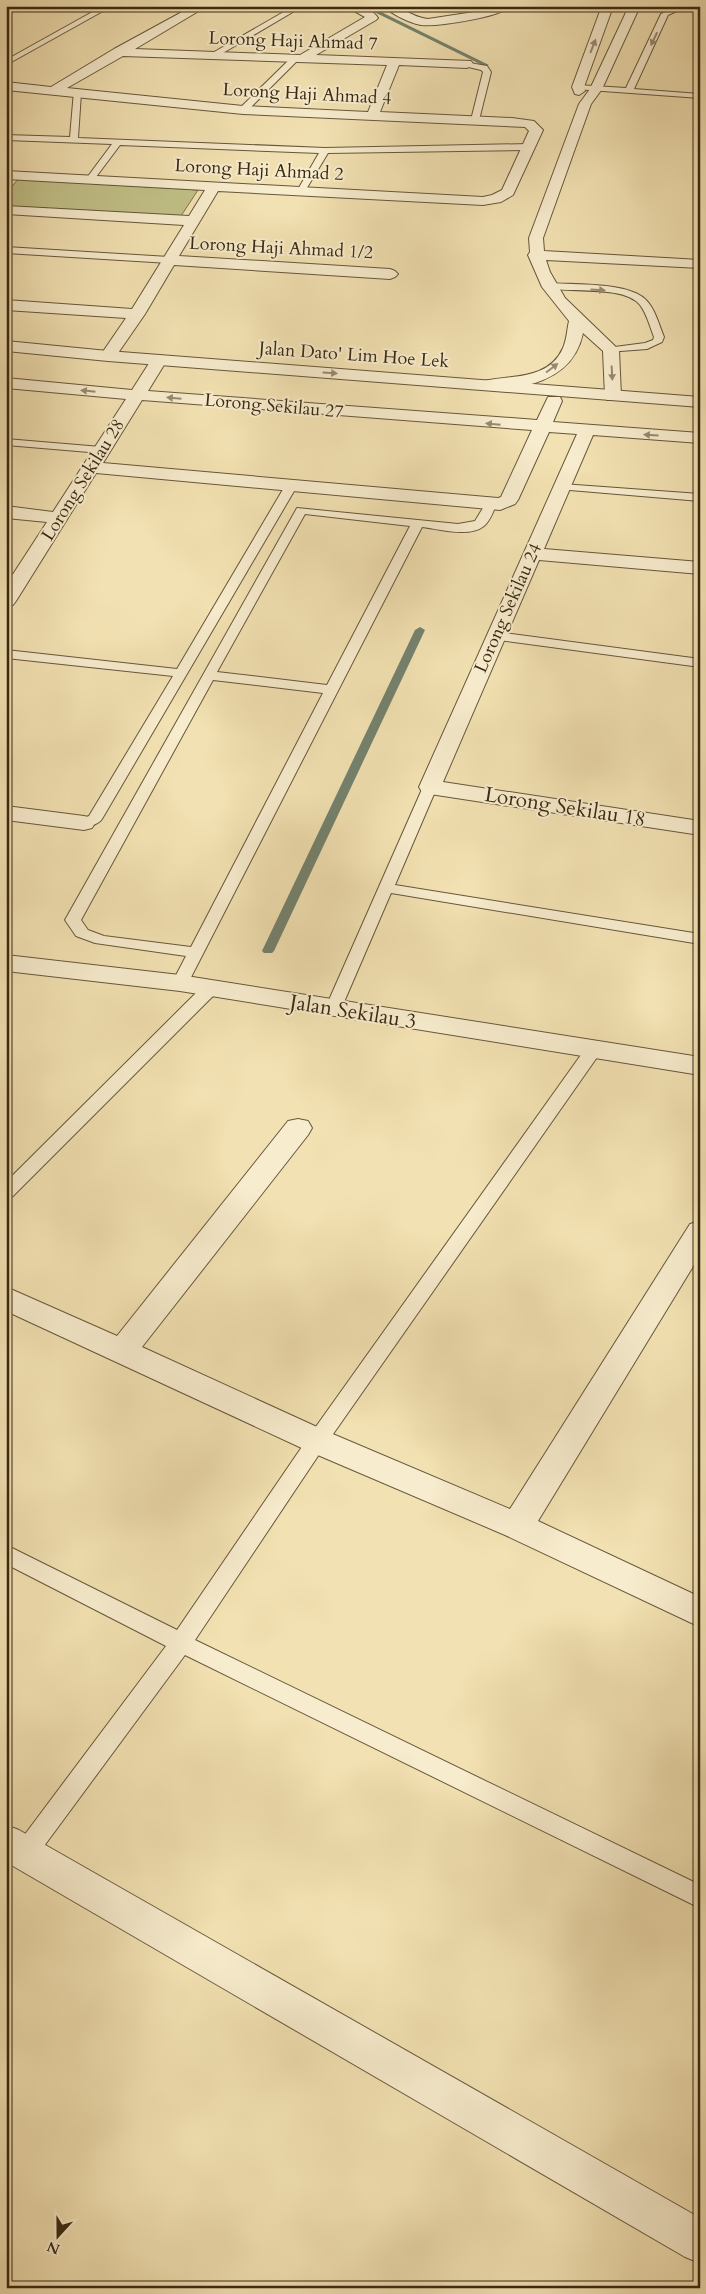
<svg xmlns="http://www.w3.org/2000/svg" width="706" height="2294" viewBox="0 0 706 2294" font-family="Cardo,serif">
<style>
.green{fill:#c1c188;stroke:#7d754e}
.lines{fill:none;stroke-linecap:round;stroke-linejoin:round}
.stream{fill:#74826e;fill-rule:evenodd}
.service-casing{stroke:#67573b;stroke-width:2}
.minor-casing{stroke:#67573b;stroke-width:2}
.tertiary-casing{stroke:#67573b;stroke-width:2}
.service{fill:#f7eccd;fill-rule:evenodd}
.minor{fill:#f7eccd;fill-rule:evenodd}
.tertiary{fill:#f7eccd;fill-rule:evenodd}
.oneway{fill:#988a70}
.labels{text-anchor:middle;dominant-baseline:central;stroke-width:4;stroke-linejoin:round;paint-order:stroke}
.far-street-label{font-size:18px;fill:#392913;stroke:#f7eccd}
.street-label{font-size:21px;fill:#392913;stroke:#f7eccd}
</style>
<rect width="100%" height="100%" fill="#f2e1b2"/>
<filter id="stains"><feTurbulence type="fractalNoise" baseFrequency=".004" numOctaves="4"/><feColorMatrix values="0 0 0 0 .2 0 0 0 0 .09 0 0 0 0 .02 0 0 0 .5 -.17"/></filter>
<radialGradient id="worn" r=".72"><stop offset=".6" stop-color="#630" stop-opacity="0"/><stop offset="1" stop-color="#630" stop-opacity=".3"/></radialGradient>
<!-- green -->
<path class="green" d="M 18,179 L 198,190 L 181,216 L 6,206 L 6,194 Z"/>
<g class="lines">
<!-- stream -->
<g class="stream">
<path d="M 362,6 L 369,6 L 489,65 L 484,66 Z"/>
<path d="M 420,627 L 425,630 L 274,951 L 272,953 L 264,953 L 262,951 L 415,630 Z"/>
</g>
<!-- service casing -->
<g class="service-casing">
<g id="service">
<path d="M 103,6 L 112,6 L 6,65 L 6,60 Z"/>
<path d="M 294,6 L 303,6 L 216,57 L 209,55 Z"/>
<path d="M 678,6 L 688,6 L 668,15 L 634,89 L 700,94 L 700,98 L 575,89 L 574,87 L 578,85 L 626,88 L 661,14 Z"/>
<path d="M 292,57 L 299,59 L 246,112 L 240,112 L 240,108 Z"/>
<path d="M 464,62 L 487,66 L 491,72 L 479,120 L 475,122 L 471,120 L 483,72 L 481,70 L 464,66 Z"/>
<path d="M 74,91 L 81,93 L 78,138 L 325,148 L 528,144 L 532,147 L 528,150 L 328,153 L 305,191 L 301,194 L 297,191 L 319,153 L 120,145 L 93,181 L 90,182 L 86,179 L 112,144 L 6,140 L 6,135 L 70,137 Z"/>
<path d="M 6,247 L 169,257 L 174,260 L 169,263 L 6,253 Z"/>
<path d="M 550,283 C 574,285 627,282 645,299 C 655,308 659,325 664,337 L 662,342 L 647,349 L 607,352 L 607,348 L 645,343 L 653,340 L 654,337 C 650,327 647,314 640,305 C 625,285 569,293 547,288 L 547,284 Z"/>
<path d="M 6,439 L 101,447 L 107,450 L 101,453 L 6,445 Z"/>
<path d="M 291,483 L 297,486 L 102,819 C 98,825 86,828 79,826 L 77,823 L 79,820 L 89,816 L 173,676 L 6,658 L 6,650 L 177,669 L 285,486 Z"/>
<path d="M 562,484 L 700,494 L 700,501 L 558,489 L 556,487 Z"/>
<path d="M 490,501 L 496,505 C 493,512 490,521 484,526 C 469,538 439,529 422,527 L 186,987 L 174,987 L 172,983 L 186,956 L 95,943 L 76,936 L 65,920 L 297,508 L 458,524 L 475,521 L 486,503 ZM 305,514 L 410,526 L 327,685 L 217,672 ZM 213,680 L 323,693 L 191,947 L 104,936 L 88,930 L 81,920 Z"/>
<path d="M 6,574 L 20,575 L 26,579 L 20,583 L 6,582 Z"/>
<path d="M 496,632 L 700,659 L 700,667 L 491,639 L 490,636 L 491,633 Z"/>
<path d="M 430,783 L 437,787 L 395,885 L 700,934 L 700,944 L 391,893 L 341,1009 L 339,1013 L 327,1013 L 325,1009 L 423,787 Z"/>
<path d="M 211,983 L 217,984 L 219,988 L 217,992 L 12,1197 L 6,1199 L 6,1182 L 205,984 Z"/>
<path d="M 594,1044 L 600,1045 L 602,1049 L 600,1053 L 324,1447 L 195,1640 L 700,1885 L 700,1908 L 185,1655 L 33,1861 L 25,1864 L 17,1861 L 13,1853 L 17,1845 L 166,1646 L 6,1564 L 6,1545 L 177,1630 L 310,1435 L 588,1045 Z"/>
</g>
</g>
<!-- minor casing -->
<g class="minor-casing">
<g id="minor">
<path d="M 193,6 L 207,6 L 135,49 L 300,55 L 365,17 L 345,6 C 356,6 371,7 378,18 L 376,20 L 316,55 L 471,61 L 473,64 L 467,68 L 399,65 L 380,112 L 512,118 L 534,121 L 543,130 L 513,195 L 501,202 L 483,205 L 218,191 L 179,256 L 390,269 L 395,271 L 398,274 L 395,277 L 390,279 L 174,265 L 145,314 L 116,356 L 114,359 L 102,359 L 100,356 L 126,318 L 6,310 L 6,300 L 132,309 L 184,225 L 6,214 L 6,206 L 189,216 L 205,190 L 6,179 L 6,171 L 483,197 L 492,195 L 502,190 L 529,131 L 525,127 L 243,114 L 6,90 L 6,82 L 51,87 L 114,49 ZM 123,56 L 387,65 L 368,112 L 243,106 L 67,88 Z"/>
<path d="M 384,6 C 405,6 410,17 428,19 L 487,10 L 496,6 L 511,6 C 501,17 437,27 421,25 C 410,23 391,14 384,6 Z"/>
<path d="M 604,6 L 616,6 L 611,12 L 584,87 L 585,91 L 579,95 L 575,94 L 572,87 L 600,11 Z"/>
<path d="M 629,6 L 640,6 L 602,89 L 591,104 L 543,238 L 544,251 L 700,260 L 700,268 L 546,260 L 550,272 L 565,298 L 619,350 L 621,396 L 619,400 L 607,400 L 605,396 L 603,351 L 583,333 C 576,367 550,381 519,387 C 508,389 495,391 484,389 L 482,385 L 484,381 C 512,375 549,380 563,348 C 567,339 567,329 569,321 L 542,287 L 528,255 L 530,252 L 529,238 L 579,104 L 590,89 Z"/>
<path d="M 159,355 L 165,357 L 167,360 L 148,391 L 537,420 L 548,397 L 560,397 L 562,401 L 553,422 L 700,433 L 700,443 L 593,435 L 544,549 L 700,562 L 700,574 L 539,560 L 443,782 L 700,821 L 700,835 L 430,794 L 422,792 L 419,787 L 577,434 L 549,432 L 518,500 L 515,504 L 500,510 L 96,473 L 16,601 L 13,605 L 6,607 L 6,585 L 47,522 L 6,518 L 6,506 L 53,512 L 126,399 L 6,388 L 6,378 L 132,390 L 153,357 ZM 142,400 L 532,430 L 501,497 L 498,498 L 103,463 Z"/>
<path d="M 6,806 L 84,816 L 92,818 L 95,823 L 92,828 L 84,830 L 6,820 Z"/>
<path d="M 6,955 L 180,975 L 700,1057 L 700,1075 L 180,991 L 6,971 Z"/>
<path d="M 298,1119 L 308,1121 L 312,1128 L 308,1135 L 142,1347 L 328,1432 L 510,1509 L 690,1224 L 700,1221 L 700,1255 L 538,1521 L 700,1597 L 700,1627 L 505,1535 L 306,1450 L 6,1311 L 6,1287 L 117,1336 L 288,1121 Z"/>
<path d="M 6,1825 L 19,1830 L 700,2218 L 700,2263 L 685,2257 L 6,1862 Z"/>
</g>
</g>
<!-- tertiary casing -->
<g class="tertiary-casing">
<path id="tertiary" d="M 6,341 L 108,351 L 700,397 L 700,407 L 108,361 L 6,351 Z"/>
</g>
<!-- service -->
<use href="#service" class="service"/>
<!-- minor -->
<use href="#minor" class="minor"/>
<!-- tertiary -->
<use href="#tertiary" class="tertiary"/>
</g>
<!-- one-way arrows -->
<defs><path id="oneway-solid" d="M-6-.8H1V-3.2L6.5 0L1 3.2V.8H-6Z" transform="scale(1.25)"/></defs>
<g class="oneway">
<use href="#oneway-solid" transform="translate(654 39) rotate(115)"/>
<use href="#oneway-solid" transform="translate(593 46) rotate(-69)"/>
<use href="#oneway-solid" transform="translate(598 290) rotate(4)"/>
<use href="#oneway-solid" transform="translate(552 368) rotate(-37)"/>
<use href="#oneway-solid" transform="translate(330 373) rotate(4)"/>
<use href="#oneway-solid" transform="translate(612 373) rotate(87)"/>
<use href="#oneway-solid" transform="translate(88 391) rotate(-174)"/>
<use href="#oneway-solid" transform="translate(174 398) rotate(-175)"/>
<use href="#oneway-solid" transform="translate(493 424) rotate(-175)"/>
<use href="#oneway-solid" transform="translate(651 435) rotate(-176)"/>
</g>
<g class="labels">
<!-- far-street labels -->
<g class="far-street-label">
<text transform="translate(293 41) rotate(2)">Lorong Haji Ahmad 7</text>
<text transform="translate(307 94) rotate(3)">Lorong Haji Ahmad 4</text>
<text transform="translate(259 170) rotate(3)">Lorong Haji Ahmad 2</text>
<text transform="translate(281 248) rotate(3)">Lorong Haji Ahmad 1/2</text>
<text transform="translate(354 355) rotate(4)">Jalan Dato' Lim Hoe Lek</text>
<text transform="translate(274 406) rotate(5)">Lorong Sekilau 27</text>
<text transform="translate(83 480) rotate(-58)">Lorong Sekilau 28</text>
<text transform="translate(508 608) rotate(-66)">Lorong Sekilau 24</text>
</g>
<!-- street labels -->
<g class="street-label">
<text transform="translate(565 807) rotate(9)">Lorong Sekilau 18</text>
<text transform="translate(353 1012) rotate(9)">Jalan Sekilau 3</text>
</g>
</g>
<!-- margin -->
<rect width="706" height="2294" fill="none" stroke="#f2e1b2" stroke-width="25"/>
<rect x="8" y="8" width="691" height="2279" fill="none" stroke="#392913" stroke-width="2.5"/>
<rect x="12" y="12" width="681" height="2269" fill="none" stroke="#392913"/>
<!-- north arrow -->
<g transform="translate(58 2236) rotate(201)" stroke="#f7eccd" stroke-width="4" paint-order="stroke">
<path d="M0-4L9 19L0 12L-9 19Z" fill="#392913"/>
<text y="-8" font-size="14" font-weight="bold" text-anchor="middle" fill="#392913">N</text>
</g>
<rect width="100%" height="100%" filter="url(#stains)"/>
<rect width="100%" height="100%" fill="url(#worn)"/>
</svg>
